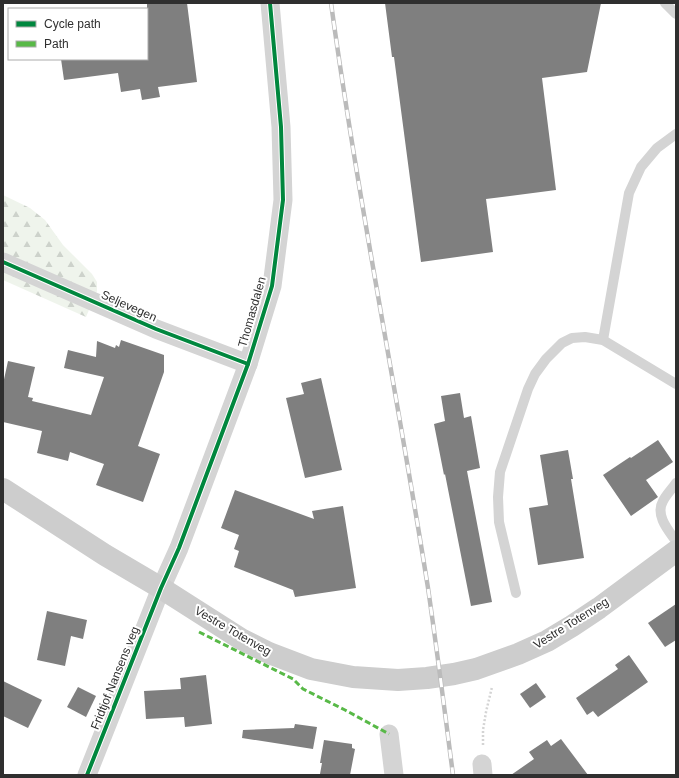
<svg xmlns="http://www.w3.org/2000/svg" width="679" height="778" viewBox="0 0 679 778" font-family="Helvetica,sans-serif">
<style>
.forest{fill:url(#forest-firs)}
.building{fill:#7f7f7f}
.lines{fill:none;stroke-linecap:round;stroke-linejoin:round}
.path{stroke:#d4d4d4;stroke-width:2.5;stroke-dasharray:2 2;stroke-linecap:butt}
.service{stroke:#d4d4d4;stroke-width:10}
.minor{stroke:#d4d4d4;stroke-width:19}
.secondary{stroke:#cdcdcd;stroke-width:22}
.rail-casing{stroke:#bbb;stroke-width:4.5}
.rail{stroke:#fff;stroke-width:3;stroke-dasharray:9;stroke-linecap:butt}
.quiet{stroke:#58b947;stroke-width:3;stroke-dasharray:6 3;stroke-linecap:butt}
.cycleway-casing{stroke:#fff;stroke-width:6}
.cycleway{stroke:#00873e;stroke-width:4}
.labels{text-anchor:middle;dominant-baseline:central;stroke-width:4;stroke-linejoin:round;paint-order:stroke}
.street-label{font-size:12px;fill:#2f2f2f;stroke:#fff}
</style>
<defs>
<pattern id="forest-firs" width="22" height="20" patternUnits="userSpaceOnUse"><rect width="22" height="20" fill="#eff4ec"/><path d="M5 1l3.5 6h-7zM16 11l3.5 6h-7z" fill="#cdd2cb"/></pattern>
</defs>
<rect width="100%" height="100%" fill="#fff"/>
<!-- forest -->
<path class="forest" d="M 3,195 L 30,208 L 45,220 L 63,245 L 92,274 L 97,282 L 97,291 L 86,317 L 3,280 Z"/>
<!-- building -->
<g class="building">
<path d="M 147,3 L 187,3 L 197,82 L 158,87 L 160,97 L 142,100 L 140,89 L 121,92 L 118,73 L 64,80 L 61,59 L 147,59 Z"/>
<path d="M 385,3 L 601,3 L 587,72 L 542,78 L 556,190 L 486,199 L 493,252 L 421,262 L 394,57 L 392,57 Z"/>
<path d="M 121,340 L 164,355 L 164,372 L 138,446 L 160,454 L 143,502 L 96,485 L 104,464 L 70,452 L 68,461 L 37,453 L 42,431 L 3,422 L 3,384 L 8,361 L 35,367 L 28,397 L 33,398 L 32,401 L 91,415 L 104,377 L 64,368 L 68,350 L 96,357 L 97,341 L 115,348 L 116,345 L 119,347 Z"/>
<path d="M 321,378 L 342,470 L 305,478 L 286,398 L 304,394 L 301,383 Z"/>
<path d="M 460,393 L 464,418 L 471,416 L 480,468 L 467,471 L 492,602 L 471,606 L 445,474 L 444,475 L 434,424 L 445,421 L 441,396 Z"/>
<path d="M 658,440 L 673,462 L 646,480 L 658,497 L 631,516 L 603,475 L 630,457 L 631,458 Z"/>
<path d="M 568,450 L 573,479 L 571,479 L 584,558 L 538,565 L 529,508 L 548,505 L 540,455 Z"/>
<path d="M 235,490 L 314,519 L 312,511 L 343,506 L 356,588 L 295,597 L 293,590 L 234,567 L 239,551 L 234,549 L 239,535 L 221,528 Z"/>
<path d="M 676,604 L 676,640 L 665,647 L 648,623 Z"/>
<path d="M 47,611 L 87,620 L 83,639 L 71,636 L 65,666 L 37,660 Z"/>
<path d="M 629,655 L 648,682 L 598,717 L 593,711 L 587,715 L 576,698 L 618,669 L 615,665 Z"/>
<path d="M 206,675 L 212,724 L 185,727 L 184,717 L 146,719 L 144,691 L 181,689 L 180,678 Z"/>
<path d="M 3,681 L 42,700 L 28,728 L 3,716 Z"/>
<path d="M 536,683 L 546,697 L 530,708 L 520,694 Z"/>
<path d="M 78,687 L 96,696 L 86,717 L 67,707 Z"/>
<path d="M 295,724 L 317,727 L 313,749 L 242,738 L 243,730 L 294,728 Z"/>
<path d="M 561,739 L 588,775 L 511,775 L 534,759 L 529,752 L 547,740 L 551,746 Z"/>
<path d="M 324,740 L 352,744 L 352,748 L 355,749 L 350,775 L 329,775 L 320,774 L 322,763 L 320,763 Z"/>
</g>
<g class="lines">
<!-- path -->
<path class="path" d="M 483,745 L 483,730 L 486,712 L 492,687"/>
<!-- service -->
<g class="service">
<path d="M 665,3 L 676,14"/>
<path d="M 603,340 L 629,193 L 641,167 L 657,148 L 676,134"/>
<path d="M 676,483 C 672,489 666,495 663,501 C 655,515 668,530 676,541"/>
<path d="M 516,593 L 499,522 L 498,497 L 500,472 L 528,389 L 535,374 L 546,359 L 562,343 L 572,338 L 585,337 L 603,340 L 676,384"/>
</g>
<!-- minor -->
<g class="minor">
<path d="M 3,262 L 156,329 L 248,364"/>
<path d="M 389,734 L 394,775"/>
<path d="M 482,764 L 483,775"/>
<path d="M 87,775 L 161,588 L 179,548 L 248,364 L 272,286 L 283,200 L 281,127 L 270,3"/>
</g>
<!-- secondary -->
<path class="secondary" d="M 3,489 L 105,555 L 161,588 L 241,639 L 269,653 L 311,669 L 353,677 L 398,680 L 427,678 L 454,674 L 476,669 L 518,654 L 547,641 L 572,626 L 599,608 L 676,551"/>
<!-- rail casing -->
<g class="rail-casing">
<path id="rail" d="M 331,3 C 358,199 397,393 428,588 C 437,650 445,713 453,775"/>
</g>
<!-- rail -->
<use href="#rail" class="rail"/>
<!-- quiet -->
<path class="quiet" d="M 199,632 L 293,679 L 303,689 L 345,710 L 389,734"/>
<!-- cycleway casing -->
<g class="cycleway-casing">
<g id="cycleway">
<path d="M 3,262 L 156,329 L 248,364"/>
<path d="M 87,775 L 161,588 L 179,548 L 248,364 L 272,286 L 283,200 L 281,127 L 270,3"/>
</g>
</g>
<!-- cycleway -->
<use href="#cycleway" class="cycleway"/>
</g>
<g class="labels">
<!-- street labels -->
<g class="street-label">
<text transform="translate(129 306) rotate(24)">Seljevegen</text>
<text transform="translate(252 312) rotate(-74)">Thomasdalen</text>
<text transform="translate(571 623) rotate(-32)">Vestre Totenveg</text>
<text transform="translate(233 631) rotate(30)">Vestre Totenveg</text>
<text transform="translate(115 678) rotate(-68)">Fridtjof Nansens veg</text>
</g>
</g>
<!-- border -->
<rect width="679" height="778" fill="none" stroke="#2f2f2f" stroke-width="8"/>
<!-- legend -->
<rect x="8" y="8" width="140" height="52" fill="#ffffff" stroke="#acacac"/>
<rect x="16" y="21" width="20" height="6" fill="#00873e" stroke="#acacac"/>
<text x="44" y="28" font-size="12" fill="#2f2f2f">Cycle path</text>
<rect x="16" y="41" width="20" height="6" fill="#58b947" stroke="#acacac"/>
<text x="44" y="48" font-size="12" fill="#2f2f2f">Path</text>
</svg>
